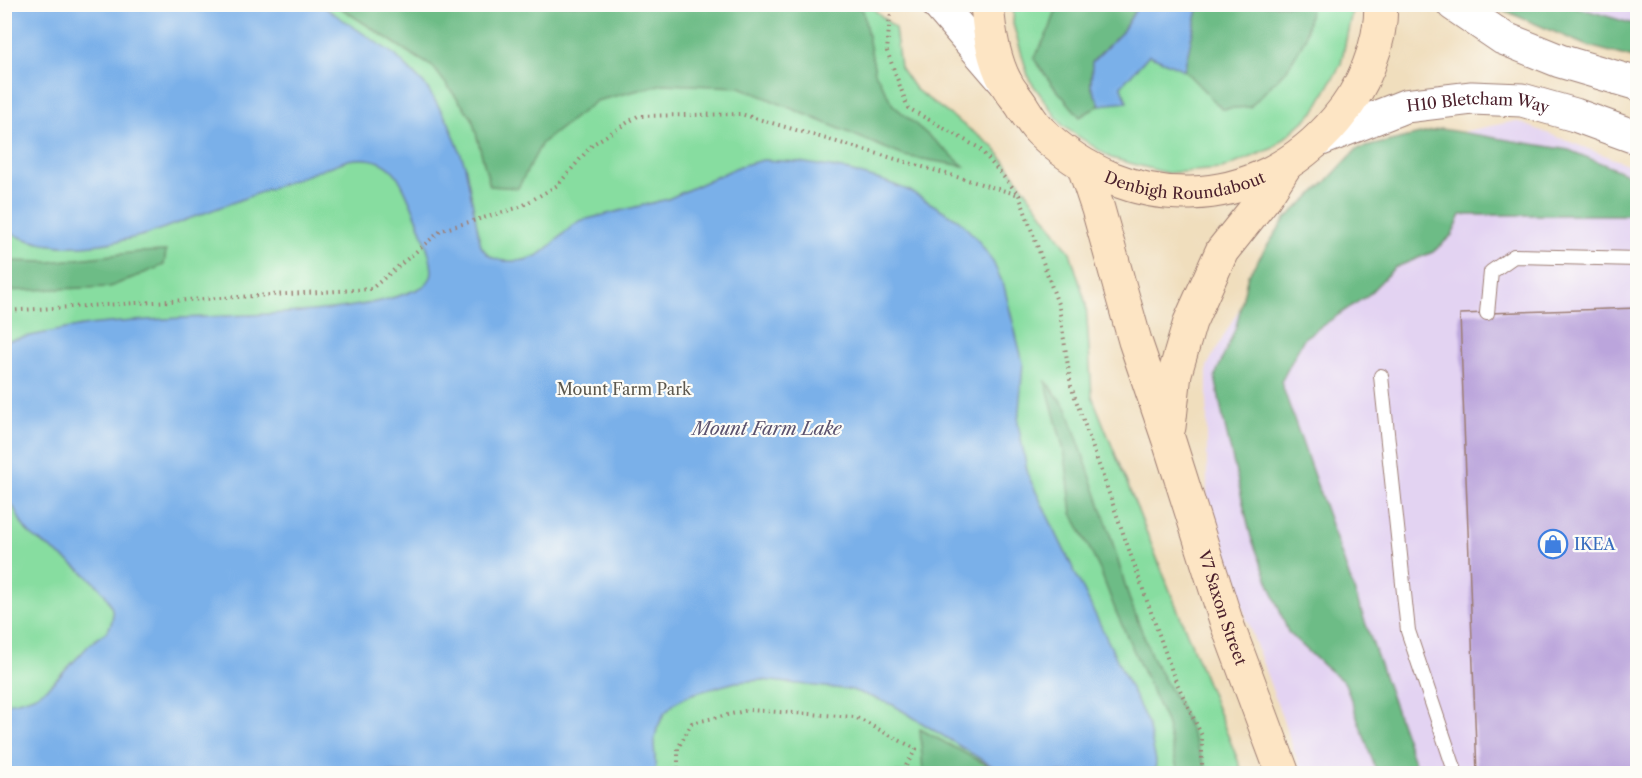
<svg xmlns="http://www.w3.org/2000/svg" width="1642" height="778" viewBox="0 0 1642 778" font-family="'Libre Caslon Text',serif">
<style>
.built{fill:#e3d3f2}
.green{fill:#87dda0;stroke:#687e66;stroke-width:1.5}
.forest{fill:#6dbc86;stroke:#5c6e58;stroke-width:1.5}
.water{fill:#7ab0e9;stroke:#62688a;stroke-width:1.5}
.building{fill:#bba5dc}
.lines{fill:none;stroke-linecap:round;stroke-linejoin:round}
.service-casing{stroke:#9d7e74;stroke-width:16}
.tertiary-casing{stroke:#9d7e74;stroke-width:35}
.secondary-casing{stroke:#9d7e74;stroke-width:35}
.path{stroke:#9d7e74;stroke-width:4;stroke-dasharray:1.5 4.5;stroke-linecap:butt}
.service{stroke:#fff;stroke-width:14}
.tertiary{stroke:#fff;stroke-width:33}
.secondary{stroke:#fde5c4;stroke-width:33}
.labels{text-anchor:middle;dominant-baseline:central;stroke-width:4.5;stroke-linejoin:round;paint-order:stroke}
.street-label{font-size:16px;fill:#4a1f2b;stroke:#fdfcf7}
.park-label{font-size:16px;fill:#5c584e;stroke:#fdfcf7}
.shop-label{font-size:16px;fill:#366cbe;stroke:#fdfcf7;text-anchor:start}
.water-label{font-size:18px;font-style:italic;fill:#5b526e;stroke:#fdfcf7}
</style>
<rect width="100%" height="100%" fill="#fdfcf7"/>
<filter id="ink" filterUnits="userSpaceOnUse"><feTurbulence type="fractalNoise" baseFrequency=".0167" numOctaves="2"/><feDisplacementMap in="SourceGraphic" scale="12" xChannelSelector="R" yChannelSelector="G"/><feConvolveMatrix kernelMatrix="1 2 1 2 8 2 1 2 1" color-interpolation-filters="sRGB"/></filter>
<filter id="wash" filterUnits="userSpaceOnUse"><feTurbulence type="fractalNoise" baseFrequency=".008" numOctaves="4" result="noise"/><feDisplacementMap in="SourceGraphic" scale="24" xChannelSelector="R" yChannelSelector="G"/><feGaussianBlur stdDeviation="1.35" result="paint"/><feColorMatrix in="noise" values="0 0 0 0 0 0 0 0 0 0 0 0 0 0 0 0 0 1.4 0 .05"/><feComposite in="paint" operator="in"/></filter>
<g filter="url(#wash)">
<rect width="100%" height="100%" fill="#f0debd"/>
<!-- built -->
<g class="built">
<path d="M 1569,5 L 1637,5 L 1637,25 Z"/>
<path d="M 1516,121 L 1637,168 L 1637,773 L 1302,773 L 1207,508 L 1207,366 L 1268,258 L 1371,150 Z"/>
</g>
<!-- green -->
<g class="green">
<path d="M 5,4 L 869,5 L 895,28 L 900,67 L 915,89 L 995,148 L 1070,252 L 1086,304 L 1092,396 L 1243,773 L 5,774 Z"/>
<path d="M 1014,4 L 1352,4 L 1352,11 L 1341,64 L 1314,112 L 1273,148 L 1222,169 L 1167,173 L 1111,158 L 1063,126 L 1029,79 L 1013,24 Z"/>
</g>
<!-- forest -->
<g class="forest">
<path d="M 336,5 L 852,5 L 863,10 L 875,72 L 893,105 L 964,166 L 904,156 L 740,87 L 663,84 L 596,101 L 542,143 L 518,188 L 490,186 L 472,118 L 433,67 L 411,54 Z"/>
<path d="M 1058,5 L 1139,5 L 1122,32 L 1092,62 L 1091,86 L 1100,105 L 1080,117 L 1051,83 L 1034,59 L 1050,28 Z"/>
<path d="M 1199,5 L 1311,5 L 1305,39 L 1288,68 L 1250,107 L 1222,109 L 1184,70 Z"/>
<path d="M 1491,5 L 1569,5 L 1637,25 L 1637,59 L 1585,45 Z"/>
<path d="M 1441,129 L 1569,150 L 1637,178 L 1637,215 L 1461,215 L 1452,235 L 1433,252 L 1394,268 L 1368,295 L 1304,338 L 1281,382 L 1418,773 L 1377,773 L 1345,683 L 1324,666 L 1288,632 L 1251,537 L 1223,418 L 1215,376 L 1236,327 L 1248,275 L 1285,219 L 1326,182 L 1357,149 Z"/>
<path d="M 166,251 L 164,265 L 110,287 L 5,291 L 5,261 L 50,262 L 139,252 Z"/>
<path d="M 1045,380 L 1067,409 L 1107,524 L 1129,598 L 1153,660 L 1181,708 L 1208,773 L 1173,773 L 1177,768 L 1166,722 L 1116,612 L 1100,570 L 1072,513 L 1065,455 Z"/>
<path d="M 920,729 L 1000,772 L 1001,773 L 923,773 Z"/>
</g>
<!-- water -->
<g class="water">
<path d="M 5,4 L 321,5 L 395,55 L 426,86 L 449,123 L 465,165 L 481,246 C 488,257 496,261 508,261 C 546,263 552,239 579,221 L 668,199 L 740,166 L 763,160 L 799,162 L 842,169 L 884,181 L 910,191 L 959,220 L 977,239 L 993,262 L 1004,286 L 1023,363 L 1018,424 L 1028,475 L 1148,724 L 1156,761 L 1155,773 L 1003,773 L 893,705 L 852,690 L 762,680 L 736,682 L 692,694 L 676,702 L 664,714 L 657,729 L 654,744 L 656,773 L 5,773 L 5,703 C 42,699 51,685 76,659 C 82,653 88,645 95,640 C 98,637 103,635 106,632 C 137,595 51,552 30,534 C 17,523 18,506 5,498 L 5,341 C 35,336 67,327 98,324 C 155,318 213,317 270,314 C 319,311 372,308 418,289 C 423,287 428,283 431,277 C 437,263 405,183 394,172 C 382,159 364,157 348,160 L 148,234 C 100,247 50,255 5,230 Z"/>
<path d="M 1139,4 L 1199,5 L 1184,70 L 1149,55 L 1121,86 L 1127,102 L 1100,105 L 1091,86 L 1092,62 L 1122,32 Z"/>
</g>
<g id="blocks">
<!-- building -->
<path class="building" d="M 1638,308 L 1638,774 L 1477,774 L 1460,314 Z"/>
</g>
</g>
<g filter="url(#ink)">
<use href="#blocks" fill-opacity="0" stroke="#9d7e74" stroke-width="1.5"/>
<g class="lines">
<!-- service casing -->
<g class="service-casing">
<g id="service">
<path d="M 1487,313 L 1491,272 L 1514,256 L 1638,259"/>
<path d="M 1381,376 L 1408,631 L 1456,774"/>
</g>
</g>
<!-- tertiary casing -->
<g class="tertiary-casing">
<g id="tertiary">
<path d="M 938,4 L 1006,83"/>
<path d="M 1453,4 L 1503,38 L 1560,61 L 1638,84"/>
<path id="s1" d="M 1319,140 L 1405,106 L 1472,98 L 1522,100 L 1575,115 L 1638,138"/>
</g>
</g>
<!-- secondary casing -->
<g class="secondary-casing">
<g id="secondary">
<path id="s2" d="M 987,4 C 989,31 993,59 1006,83 C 1010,91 1017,98 1022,106 C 1027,114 1033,124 1040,131 C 1128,216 1256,215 1336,120 C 1363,89 1381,46 1381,4"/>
<path id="s3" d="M 1084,167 L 1098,209 L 1135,341 L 1168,438 L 1227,624 L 1283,774"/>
<path d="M 1169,427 L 1175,373 L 1190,322 L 1222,251 L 1265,197 L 1285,166"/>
</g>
</g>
<!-- path -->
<g class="path">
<path d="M 890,15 L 887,51 L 908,108 L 979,148 L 1019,195 L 1059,307 L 1071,386 L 1174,677 L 1202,736 L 1202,774"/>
<path d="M 4,311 L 371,289 L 442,230 L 520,207 L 558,185 L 593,144 L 638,116 L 741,114 L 1019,195"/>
<path d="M 678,774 L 678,748 L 692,723 L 749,710 L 855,717 L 916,749 L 901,774"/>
</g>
<!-- service -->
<use href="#service" class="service"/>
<!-- tertiary -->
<use href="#tertiary" class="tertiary"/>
<!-- secondary -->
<use href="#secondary" class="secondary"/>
</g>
</g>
<!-- icons -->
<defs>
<g id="shop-ring" transform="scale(1.5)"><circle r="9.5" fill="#fdfcf7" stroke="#3f7fe0" stroke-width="1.5"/><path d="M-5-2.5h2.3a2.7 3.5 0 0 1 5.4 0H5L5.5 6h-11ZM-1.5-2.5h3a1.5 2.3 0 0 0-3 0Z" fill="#3f7fe0"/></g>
</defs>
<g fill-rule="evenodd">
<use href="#shop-ring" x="1553" y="544"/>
</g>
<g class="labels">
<!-- street labels -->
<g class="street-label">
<text stroke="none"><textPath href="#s1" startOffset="166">H10 Bletcham Way</textPath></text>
<text stroke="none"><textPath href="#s2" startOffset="302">Denbigh Roundabout</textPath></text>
<text stroke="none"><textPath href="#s3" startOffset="462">V7 Saxon Street</textPath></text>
</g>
<!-- park labels -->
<g class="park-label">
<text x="624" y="389">Mount Farm Park</text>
</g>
<!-- shop labels -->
<g class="shop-label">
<text x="1574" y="544">IKEA</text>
</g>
<!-- water labels -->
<g class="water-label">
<text x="767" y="429">Mount Farm Lake</text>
</g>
</g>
<!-- margin -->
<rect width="1642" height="778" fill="none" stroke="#fdfcf7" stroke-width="24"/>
</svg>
